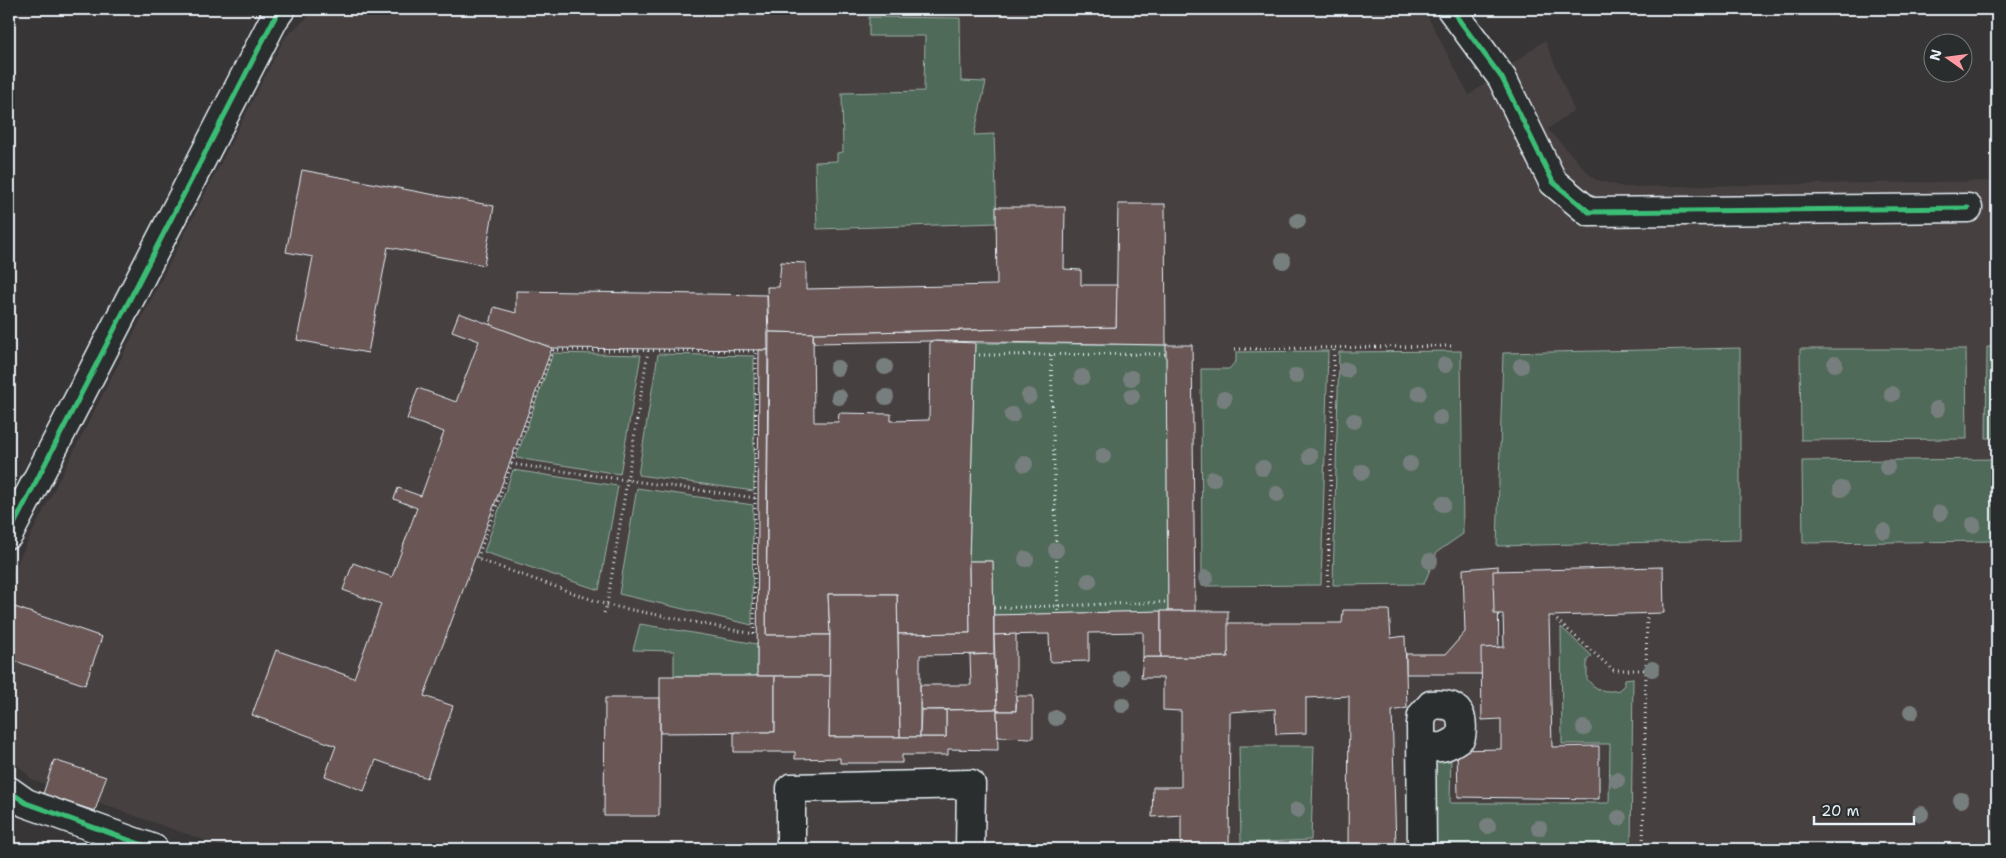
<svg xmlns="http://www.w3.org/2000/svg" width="2006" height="858" viewBox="0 0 2006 858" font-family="'Shantell Sans',sans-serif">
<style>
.built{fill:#463f3f}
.green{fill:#506a59;stroke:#9caea8}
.building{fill:#695655;stroke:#e8f1f8}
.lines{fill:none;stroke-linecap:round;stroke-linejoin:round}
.minor-casing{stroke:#e8f1f8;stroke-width:31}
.path{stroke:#e8f1f8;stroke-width:3;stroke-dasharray:1 4;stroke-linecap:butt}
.minor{stroke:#2a2d2e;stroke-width:28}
.cycleway-casing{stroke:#2a2d2e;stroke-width:8}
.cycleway{stroke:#3abd76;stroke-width:5}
.tree{fill:#777f7e}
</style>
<rect width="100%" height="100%" fill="#373536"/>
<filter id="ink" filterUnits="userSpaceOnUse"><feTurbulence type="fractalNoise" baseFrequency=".02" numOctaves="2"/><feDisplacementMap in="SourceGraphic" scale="10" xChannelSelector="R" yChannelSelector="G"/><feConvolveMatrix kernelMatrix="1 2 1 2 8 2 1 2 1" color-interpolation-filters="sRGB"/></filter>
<g filter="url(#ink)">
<!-- built -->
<path class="built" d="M 317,9 L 1424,9 L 1469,95 L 1545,40 L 1574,110 L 1548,129 L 1594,179 L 1624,187 L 1997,181 L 1997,849 L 229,849 L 33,780 L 9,757 L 9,578 L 285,37 Z"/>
<!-- green -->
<g class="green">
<path d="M 869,17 L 960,18 L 961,81 L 986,82 L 974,135 L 994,134 L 997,223 L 817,229 L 815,162 L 837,161 L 837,153 L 843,152 L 842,93 L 924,91 L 925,36 L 869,36 Z"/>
<path d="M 975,343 L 1166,345 L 1168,611 L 994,615 L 993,561 L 969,561 Z"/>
<path d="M 1987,347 L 1997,347 L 1997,438 L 1986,438 Z"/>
<path d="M 1740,348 L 1740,540 L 1497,546 L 1503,353 Z"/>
<path d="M 1800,349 L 1966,349 L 1967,439 L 1801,440 Z"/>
<path d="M 1328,351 L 1321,585 L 1202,586 L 1201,369 L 1229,369 L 1236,361 L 1236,352 Z"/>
<path d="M 1461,351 L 1463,534 L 1437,552 L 1424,584 L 1333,585 L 1339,352 Z"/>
<path d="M 553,353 L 641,355 L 620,474 L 516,458 Z"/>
<path d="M 658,354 L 754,356 L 754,491 L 638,475 Z"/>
<path d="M 1997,459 L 1997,541 L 1803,543 L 1802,461 Z"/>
<path d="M 513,470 L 618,486 L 599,590 L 484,552 Z"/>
<path d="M 637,488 L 753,505 L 752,625 L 619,594 Z"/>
<path d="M 640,624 L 757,644 L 757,676 L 674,676 L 674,651 L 633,650 Z"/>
<path d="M 1561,627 L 1592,656 L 1587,660 L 1587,679 C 1595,690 1605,693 1619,690 L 1624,685 L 1625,679 L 1633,678 L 1631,849 L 1555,849 L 1542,843 L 1530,845 L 1525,849 L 1431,849 L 1434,754 L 1451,753 L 1450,803 L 1609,803 L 1610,744 L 1562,744 Z"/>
<path d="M 1239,746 L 1314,746 L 1311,840 L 1241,843 Z"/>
</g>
<!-- building -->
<g class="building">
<path d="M 302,170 L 494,206 L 484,265 L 388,247 L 368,353 L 297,340 L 313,257 L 286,252 Z"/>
<path d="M 1118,204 L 1165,204 L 1166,345 L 930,341 L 814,343 L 813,333 L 1116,327 Z"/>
<path d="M 996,207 L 1065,207 L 1064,269 L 1081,270 L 1081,285 L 1117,285 L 1116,327 L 813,333 L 769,332 L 767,287 L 779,287 L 781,262 L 806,263 L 806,289 L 997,285 Z"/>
<path d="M 516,291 L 767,295 L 768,350 L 552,348 L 490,325 L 494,307 L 516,313 Z"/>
<path d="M 459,313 L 552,348 L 424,696 L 453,706 L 427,778 L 376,760 L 364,791 L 325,776 L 336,746 L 252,715 L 276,650 L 354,678 L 381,604 L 343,590 L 353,563 L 392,577 L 417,508 L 394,499 L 398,488 L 421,496 L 444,432 L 407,419 L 418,388 L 456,402 L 479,341 L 452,331 Z"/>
<path d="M 769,332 L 813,333 L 814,422 L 838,422 L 839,413 L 891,414 L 891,421 L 929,420 L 930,341 L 975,343 L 969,561 L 970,633 L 898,634 L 897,594 L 828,594 L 830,635 L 766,635 Z"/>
<path d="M 1166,345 L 1192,345 L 1195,611 L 1168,611 Z"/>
<path d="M 759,350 L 768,350 L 766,635 L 830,635 L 830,676 L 757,676 Z"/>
<path d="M 969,561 L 993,561 L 994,654 L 920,655 L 920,737 L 900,737 L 898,634 L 970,633 Z"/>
<path d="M 1498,566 L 1499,674 L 1406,674 L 1406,654 L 1446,654 L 1465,632 L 1463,569 Z"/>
<path d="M 1663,567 L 1664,613 L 1549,616 L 1552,747 L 1599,746 L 1599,799 L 1458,797 L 1457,750 L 1501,749 L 1501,719 L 1482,720 L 1481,648 L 1504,647 L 1503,614 L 1494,614 L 1493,571 Z"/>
<path d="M 828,594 L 897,594 L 900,737 L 829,737 L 830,635 Z"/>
<path d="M 9,605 L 102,637 L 85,685 L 9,659 Z"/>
<path d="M 1343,610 L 1389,610 L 1391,638 L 1405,636 L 1407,708 L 1392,711 L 1396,846 L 1375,847 L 1375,849 L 1348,849 L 1349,696 L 1306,698 L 1306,733 L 1276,734 L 1275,709 L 1230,712 L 1229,849 L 1181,849 L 1181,815 L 1152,817 L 1153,787 L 1181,787 L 1181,711 L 1163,710 L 1163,678 L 1141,678 L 1143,657 L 1228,657 L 1227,623 L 1342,623 Z"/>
<path d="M 1161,611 L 1161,657 L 1143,657 L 1143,632 L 1089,633 L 1089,661 L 1050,662 L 1049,634 L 994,635 L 994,615 Z"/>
<rect x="1161" y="611" width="67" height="46"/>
<path d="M 1016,634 L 1016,711 L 997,711 L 994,635 Z"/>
<path d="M 994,654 L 997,709 L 921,710 L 920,685 L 971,685 L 970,655 Z"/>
<path d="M 660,676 L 775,676 L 775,732 L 660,733 Z"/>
<path d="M 775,676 L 830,676 L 829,737 L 946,737 L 946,710 L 997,709 L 998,750 L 948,749 L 948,755 L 902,755 L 902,763 L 840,763 L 840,758 L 795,759 L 795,752 L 734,752 L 734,732 L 775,732 Z"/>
<path d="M 1017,696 L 1033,696 L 1033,738 L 998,737 L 997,711 L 1016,711 Z"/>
<path d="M 605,698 L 660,698 L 659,816 L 604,816 Z"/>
<path d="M 921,710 L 946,710 L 946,737 L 920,737 Z"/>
<path d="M 54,760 L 106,777 L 95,811 L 43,794 Z"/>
</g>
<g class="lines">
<!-- minor casing -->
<g class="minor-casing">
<g id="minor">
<path d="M 1451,9 L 1502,78 L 1553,182 L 1589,212 L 1968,208"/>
<path d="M 9,534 L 274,19 L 281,9"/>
<path d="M 1422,744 C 1439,750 1446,748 1461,737 C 1465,712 1456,702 1431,705 L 1422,715 L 1421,724 L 1422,849"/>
<path d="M 9,791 L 26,803 L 154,849"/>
<path d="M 791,849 L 791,788 L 971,784 L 970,849"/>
</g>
</g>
<!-- path -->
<g class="path">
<path d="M 1235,349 L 1454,346"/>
<path d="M 553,350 L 756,351 L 754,634 L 607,605 L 477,559 Z"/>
<path d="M 974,355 L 1166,354"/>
<path d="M 1051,355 L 1058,614"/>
<path d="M 511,464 L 756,498"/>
<path d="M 1328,586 L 1334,347"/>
<path d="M 994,608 L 1168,602"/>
<path d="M 604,613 L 607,605 L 648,351"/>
<path d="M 1557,620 L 1613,670 L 1646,670"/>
<path d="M 1643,849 L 1647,613"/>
</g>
<!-- minor -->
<use href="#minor" class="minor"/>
<!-- cycleway casing -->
<g class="cycleway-casing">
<g id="cycleway">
<path d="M 1451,9 L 1502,78 L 1553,182 L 1589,212 L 1968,208"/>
<path d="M 9,534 L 274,19 L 281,9"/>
<path d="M 9,791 L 26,803 L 154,849"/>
</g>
</g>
<!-- cycleway -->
<use href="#cycleway" class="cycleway"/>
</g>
<!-- trees -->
<g class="tree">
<circle cx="1298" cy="221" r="8"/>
<circle cx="1283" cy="261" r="8"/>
<circle cx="1835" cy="364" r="8"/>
<circle cx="1445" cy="365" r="8"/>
<circle cx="1521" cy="366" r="8"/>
<circle cx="885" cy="367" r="8"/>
<circle cx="837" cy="368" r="8"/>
<circle cx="1346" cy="370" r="8"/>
<circle cx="1296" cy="376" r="8"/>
<circle cx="1082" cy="377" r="8"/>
<circle cx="1131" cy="378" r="8"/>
<circle cx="1419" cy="393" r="8"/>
<circle cx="1892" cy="394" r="8"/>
<circle cx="1029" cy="396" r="8"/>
<circle cx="1132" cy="396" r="8"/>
<circle cx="839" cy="397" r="8"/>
<circle cx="886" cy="397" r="8"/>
<circle cx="1224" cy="399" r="8"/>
<circle cx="1937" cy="409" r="8"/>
<circle cx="1012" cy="415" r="8"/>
<circle cx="1440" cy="418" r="8"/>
<circle cx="1354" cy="421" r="8"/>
<circle cx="1103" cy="456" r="8"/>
<circle cx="1310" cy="456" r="8"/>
<circle cx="1025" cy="464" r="8"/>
<circle cx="1410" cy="464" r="8"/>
<circle cx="1887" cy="467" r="8"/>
<circle cx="1263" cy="468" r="8"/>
<circle cx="1362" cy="472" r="8"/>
<circle cx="1213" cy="479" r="8"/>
<circle cx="1841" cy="489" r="8"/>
<circle cx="1277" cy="494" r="8"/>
<circle cx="1443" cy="504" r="8"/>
<circle cx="1940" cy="513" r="8"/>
<circle cx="1973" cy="525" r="8"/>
<circle cx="1884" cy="531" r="8"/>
<circle cx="1056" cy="550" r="8"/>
<circle cx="1026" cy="559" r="8"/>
<circle cx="1430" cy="561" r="8"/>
<circle cx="1206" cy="578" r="8"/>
<circle cx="1089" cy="581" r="8"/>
<circle cx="1652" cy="669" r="8"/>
<circle cx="1122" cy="678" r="8"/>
<circle cx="1122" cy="705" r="8"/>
<circle cx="1911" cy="712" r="8"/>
<circle cx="1056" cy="718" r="8"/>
<circle cx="1584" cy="728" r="8"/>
<circle cx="1617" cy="780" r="8"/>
<circle cx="1961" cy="800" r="8"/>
<circle cx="1297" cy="810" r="8"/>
<circle cx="1921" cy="814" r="8"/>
<circle cx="1619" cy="818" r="8"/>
<circle cx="1488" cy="826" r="8"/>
<circle cx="1539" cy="828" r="8"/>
</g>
</g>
<!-- margin -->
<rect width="2006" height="858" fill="none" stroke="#2a2d2e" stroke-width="30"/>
<rect x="15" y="15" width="1976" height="828" fill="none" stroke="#e8f1f8" stroke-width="2" filter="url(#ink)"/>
<!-- north arrow -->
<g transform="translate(1948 58) rotate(284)"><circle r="24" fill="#2a2d2e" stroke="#767b7f"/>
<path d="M0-4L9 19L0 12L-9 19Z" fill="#ff9aa2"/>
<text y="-8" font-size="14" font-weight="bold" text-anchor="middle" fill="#e8f1f8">N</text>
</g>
<!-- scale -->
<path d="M1814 816v8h100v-8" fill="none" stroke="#e8f1f8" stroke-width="2.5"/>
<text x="1821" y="816" font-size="15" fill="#e8f1f8" stroke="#2a2d2e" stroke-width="4" paint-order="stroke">20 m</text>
</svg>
